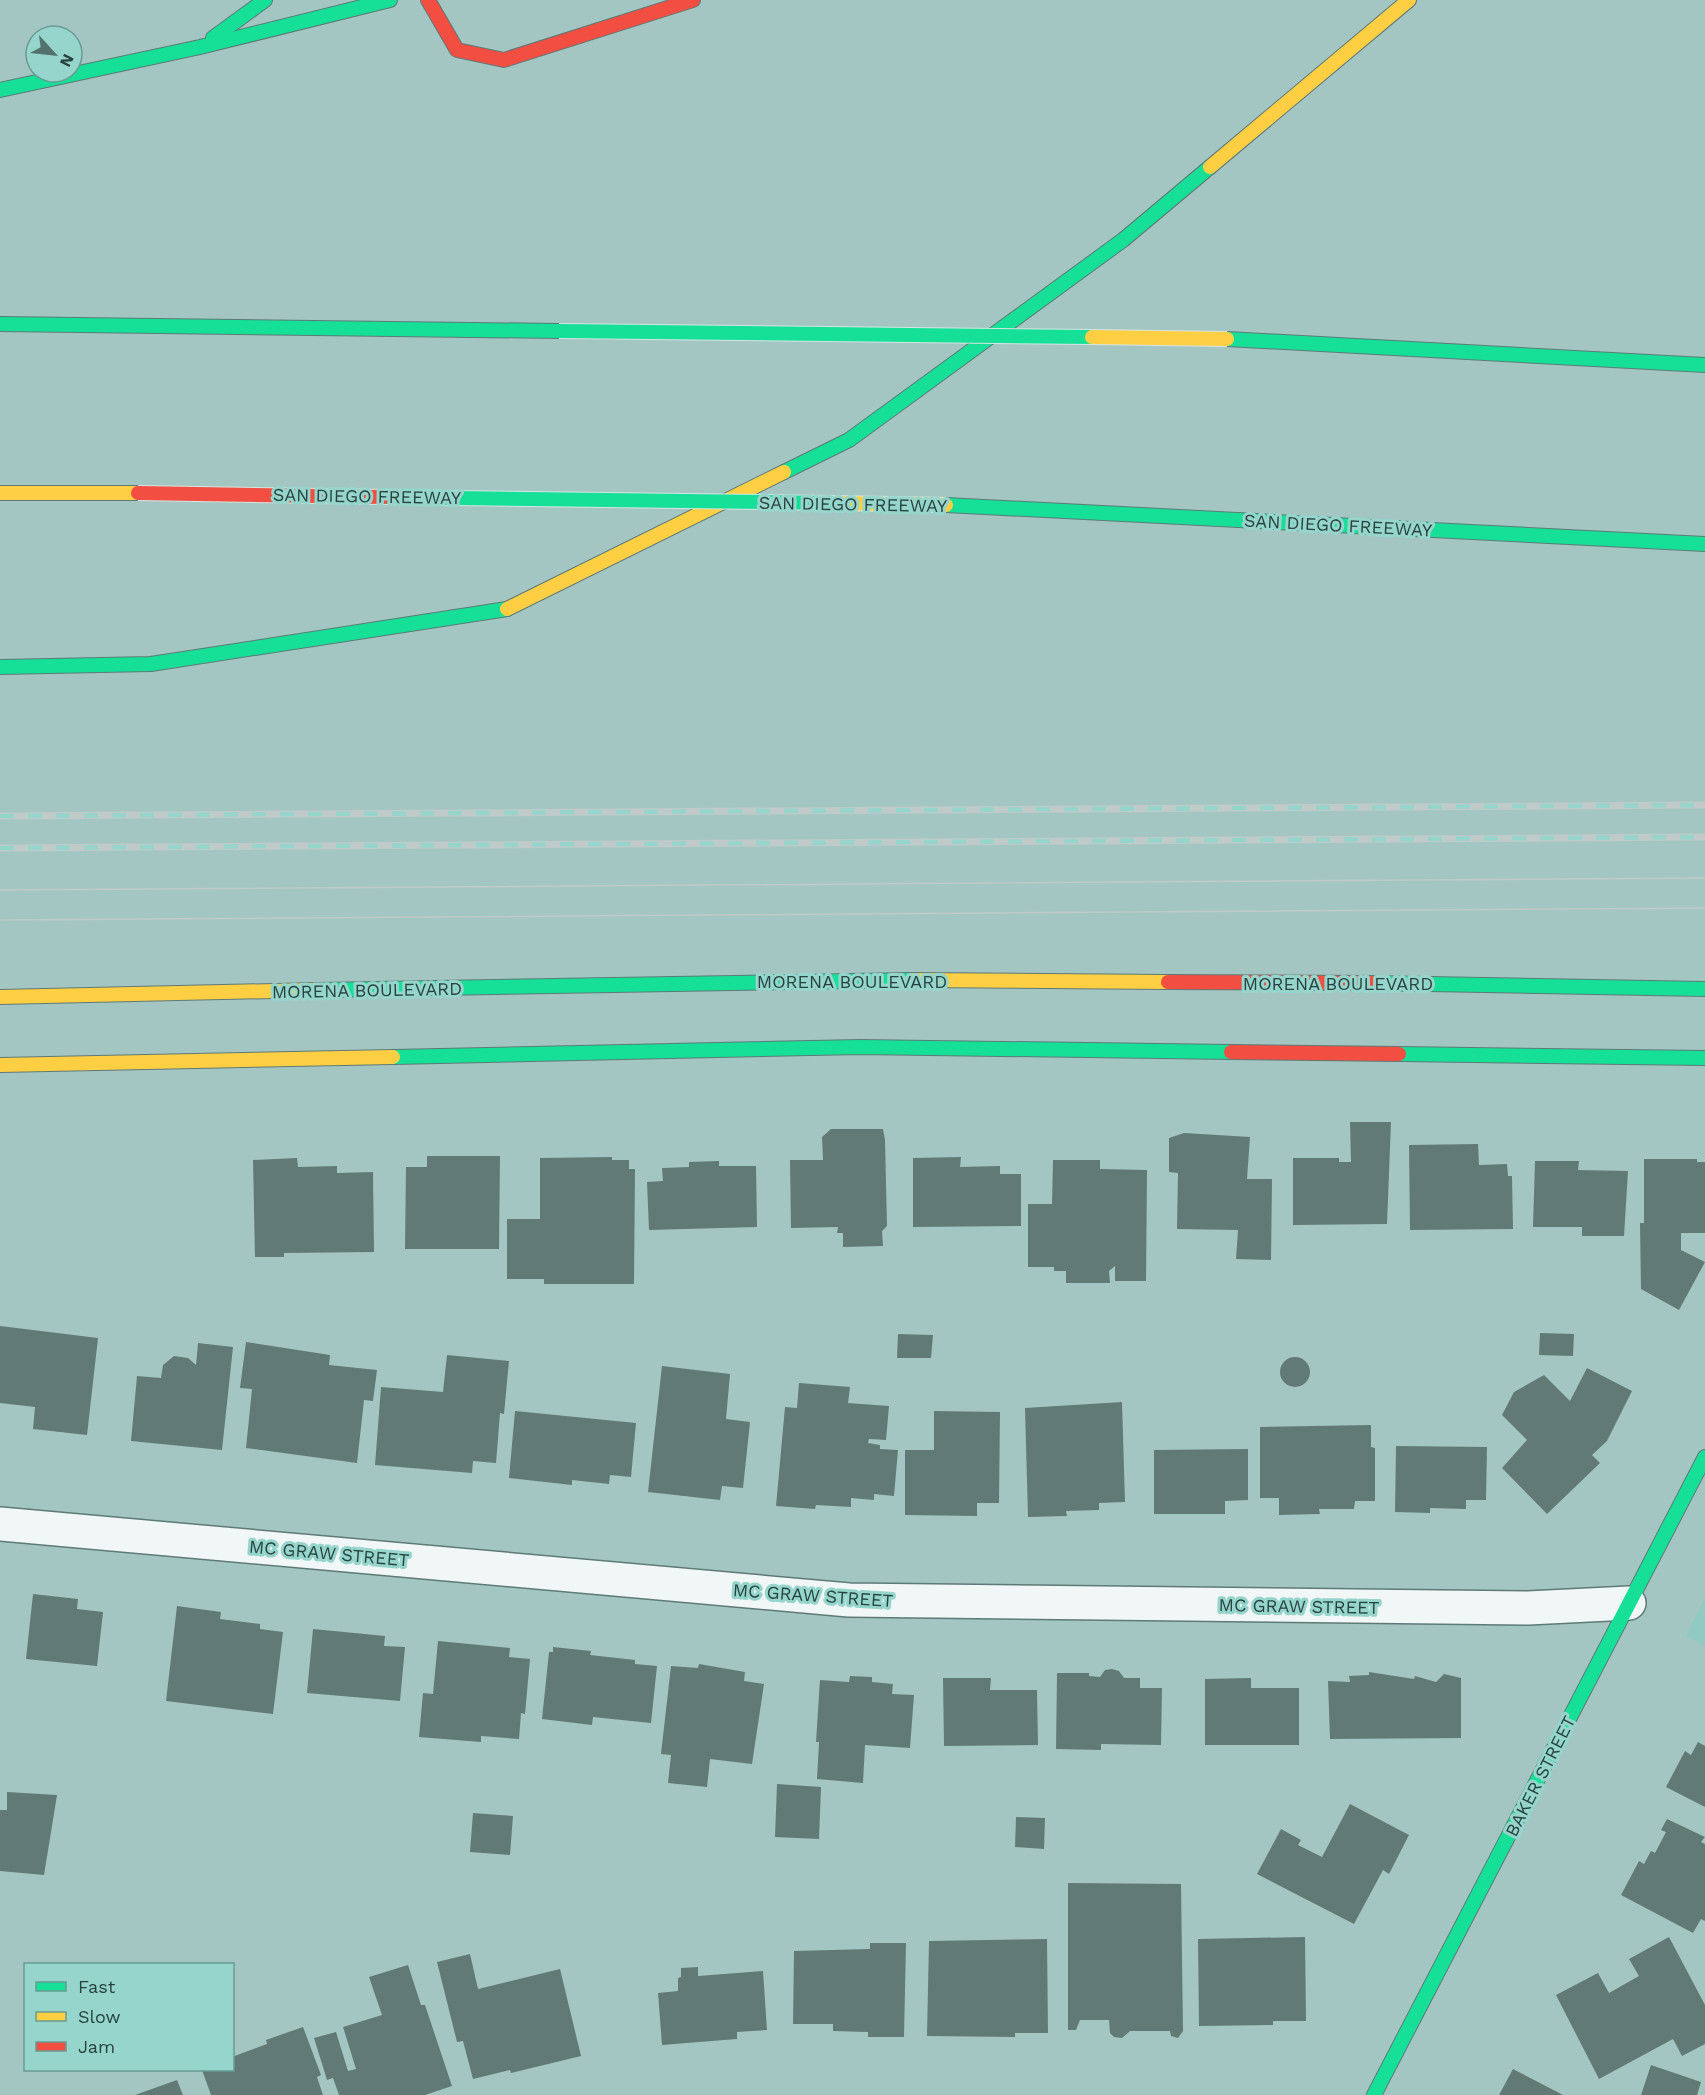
<svg xmlns="http://www.w3.org/2000/svg" width="1705" height="2095" viewBox="0 0 1705 2095" font-family="'Work Sans',sans-serif">
<style>
.built{fill:#91cac2}
.building{fill:#627a75}
.lines{fill:none;stroke-linecap:round;stroke-linejoin:round}
.street-casing{stroke:#5d7a77;stroke-width:36}
.fast-casing{stroke:#5d7a77;stroke-width:16}
.slow-casing{stroke:#5d7a77;stroke-width:16}
.jam-casing{stroke:#5d7a77;stroke-width:16}
.street{stroke:#f1f6f6;stroke-width:33}
.fast{stroke:#16e098;stroke-width:14}
.slow{stroke:#ffcf43;stroke-width:14}
.jam{stroke:#f24e42;stroke-width:14}
.tram{stroke:#c0cac9;stroke-width:1.5}
.rail-casing{stroke:#c0cac9;stroke-width:7}
.rail{stroke:#95d5cc;stroke-width:4.5;stroke-dasharray:14;stroke-linecap:butt}
.fast-bridge-casing{stroke:#d6e5e4;stroke-width:16;stroke-linecap:butt}
.slow-bridge-casing{stroke:#d6e5e4;stroke-width:16;stroke-linecap:butt}
.jam-bridge-casing{stroke:#d6e5e4;stroke-width:16;stroke-linecap:butt}
.fast-bridge{stroke:#16e098;stroke-width:14}
.slow-bridge{stroke:#ffcf43;stroke-width:14}
.jam-bridge{stroke:#f24e42;stroke-width:14}
.labels{text-anchor:middle;dominant-baseline:central;stroke-width:6;stroke-linejoin:round;paint-order:stroke}
.street-label{font-size:18px;fill:#28433f;stroke:#95d5cc}
</style>
<rect width="100%" height="100%" fill="#a4c6c2"/>
<!-- built -->
<path class="built" d="M 1705,1597 L 1705,1646 L 1686,1636 Z"/>
<!-- building -->
<g class="building">
<path d="M 1350,1122 L 1391,1122 L 1387,1224 L 1293,1225 L 1293,1158 L 1339,1158 L 1339,1162 L 1351,1162 Z"/>
<path d="M 831,1129 L 883,1129 L 885,1140 L 887,1226 L 882,1231 L 883,1246 L 843,1247 L 843,1233 L 837,1233 L 838,1227 L 791,1228 L 790,1160 L 823,1160 L 822,1137 Z"/>
<path d="M 1184,1133 L 1250,1137 L 1247,1179 L 1272,1179 L 1271,1260 L 1236,1259 L 1238,1230 L 1177,1229 L 1178,1173 L 1169,1172 L 1169,1138 Z"/>
<path d="M 1478,1144 L 1479,1165 L 1507,1164 L 1508,1176 L 1512,1176 L 1513,1229 L 1410,1230 L 1409,1145 Z"/>
<path d="M 427,1156 L 500,1156 L 499,1249 L 405,1249 L 406,1167 L 427,1167 Z"/>
<path d="M 612,1157 L 612,1160 L 629,1160 L 629,1169 L 635,1169 L 634,1284 L 544,1284 L 544,1279 L 507,1279 L 507,1219 L 540,1219 L 540,1158 Z"/>
<path d="M 961,1157 L 960,1167 L 1000,1166 L 1000,1174 L 1021,1174 L 1021,1226 L 913,1227 L 913,1158 Z"/>
<path d="M 297,1158 L 298,1167 L 337,1166 L 337,1173 L 373,1172 L 374,1252 L 284,1253 L 284,1257 L 255,1257 L 253,1160 Z"/>
<path d="M 1644,1159 L 1697,1159 L 1697,1162 L 1705,1162 L 1705,1233 L 1681,1233 L 1681,1250 L 1705,1262 L 1679,1310 L 1641,1289 L 1640,1223 L 1644,1223 Z"/>
<path d="M 1053,1160 L 1100,1160 L 1100,1169 L 1147,1170 L 1146,1281 L 1115,1281 L 1115,1266 L 1109,1271 L 1110,1283 L 1066,1283 L 1066,1271 L 1054,1271 L 1054,1267 L 1028,1267 L 1028,1204 L 1052,1204 Z"/>
<path d="M 719,1161 L 719,1166 L 756,1166 L 757,1227 L 649,1230 L 647,1182 L 663,1181 L 662,1168 L 689,1167 L 689,1162 Z"/>
<path d="M 1535,1161 L 1579,1161 L 1578,1170 L 1628,1171 L 1624,1236 L 1582,1236 L 1582,1227 L 1533,1227 Z"/>
<path d="M 0,1326 L 98,1338 L 87,1435 L 33,1429 L 35,1407 L 0,1403 Z"/>
<path d="M 1540,1333 L 1574,1334 L 1573,1356 L 1539,1355 Z"/>
<path d="M 898,1334 L 933,1335 L 931,1358 L 897,1358 Z"/>
<path d="M 246,1342 L 330,1355 L 329,1365 L 377,1370 L 373,1401 L 364,1400 L 357,1463 L 246,1448 L 252,1389 L 240,1388 Z"/>
<path d="M 198,1343 L 233,1347 L 222,1450 L 131,1441 L 137,1376 L 161,1378 L 163,1365 L 174,1356 L 188,1358 L 196,1365 Z"/>
<path d="M 447,1355 L 509,1361 L 504,1414 L 500,1413 L 496,1463 L 473,1461 L 472,1473 L 375,1465 L 381,1387 L 443,1392 Z"/>
<circle cx="1295" cy="1372" r="15"/>
<path d="M 662,1366 L 730,1374 L 726,1419 L 750,1422 L 743,1488 L 722,1486 L 720,1500 L 648,1492 Z"/>
<path d="M 1587,1368 L 1632,1391 L 1607,1441 L 1592,1455 L 1600,1463 L 1547,1514 L 1502,1468 L 1527,1440 L 1502,1415 L 1514,1392 L 1544,1375 L 1570,1401 Z"/>
<path d="M 799,1383 L 850,1387 L 848,1403 L 889,1406 L 886,1440 L 869,1439 L 868,1443 L 880,1445 L 880,1449 L 898,1450 L 894,1496 L 874,1494 L 874,1500 L 851,1498 L 851,1507 L 816,1505 L 815,1509 L 776,1506 L 785,1407 L 797,1408 Z"/>
<path d="M 1122,1402 L 1125,1502 L 1099,1503 L 1099,1510 L 1066,1511 L 1067,1516 L 1028,1517 L 1025,1408 Z"/>
<path d="M 515,1411 L 636,1423 L 631,1477 L 610,1475 L 609,1484 L 572,1480 L 572,1485 L 509,1478 Z"/>
<path d="M 934,1411 L 1000,1412 L 999,1503 L 977,1503 L 977,1516 L 905,1515 L 905,1450 L 934,1450 Z"/>
<path d="M 1371,1425 L 1371,1447 L 1375,1448 L 1375,1501 L 1355,1501 L 1354,1509 L 1319,1509 L 1320,1514 L 1279,1515 L 1279,1498 L 1260,1498 L 1260,1427 Z"/>
<path d="M 1396,1446 L 1487,1447 L 1486,1500 L 1466,1500 L 1466,1509 L 1430,1508 L 1430,1513 L 1395,1512 Z"/>
<path d="M 1248,1449 L 1248,1500 L 1225,1501 L 1225,1514 L 1154,1514 L 1154,1450 Z"/>
<path d="M 33,1594 L 78,1599 L 77,1609 L 103,1612 L 97,1666 L 26,1659 Z"/>
<path d="M 177,1606 L 221,1612 L 220,1619 L 260,1624 L 260,1629 L 283,1632 L 273,1714 L 166,1701 Z"/>
<path d="M 313,1629 L 385,1636 L 384,1646 L 405,1647 L 400,1701 L 307,1693 Z"/>
<path d="M 438,1641 L 510,1648 L 509,1657 L 530,1659 L 525,1714 L 521,1713 L 519,1739 L 481,1736 L 481,1742 L 419,1737 L 423,1693 L 433,1694 Z"/>
<path d="M 553,1647 L 591,1651 L 590,1655 L 635,1660 L 635,1664 L 657,1666 L 651,1723 L 593,1717 L 592,1725 L 542,1719 L 549,1652 L 553,1652 Z"/>
<path d="M 699,1664 L 745,1672 L 744,1681 L 764,1684 L 752,1764 L 710,1759 L 707,1787 L 668,1783 L 671,1755 L 661,1754 L 671,1666 L 698,1668 Z"/>
<path d="M 1112,1669 L 1119,1671 L 1124,1678 L 1140,1678 L 1140,1688 L 1162,1688 L 1161,1745 L 1101,1744 L 1101,1750 L 1056,1749 L 1057,1673 L 1089,1673 L 1089,1676 L 1100,1677 L 1105,1670 Z"/>
<path d="M 1369,1672 L 1414,1679 L 1415,1676 L 1436,1682 L 1444,1674 L 1461,1678 L 1461,1738 L 1330,1739 L 1328,1681 L 1350,1682 L 1349,1676 L 1369,1675 Z"/>
<path d="M 850,1676 L 872,1677 L 872,1682 L 893,1684 L 892,1694 L 914,1695 L 910,1748 L 865,1745 L 863,1783 L 817,1779 L 819,1742 L 816,1742 L 820,1680 L 849,1682 Z"/>
<path d="M 943,1678 L 991,1678 L 990,1690 L 1037,1690 L 1038,1745 L 944,1746 Z"/>
<path d="M 1251,1678 L 1251,1688 L 1299,1688 L 1299,1745 L 1205,1745 L 1205,1679 Z"/>
<path d="M 1698,1742 L 1705,1746 L 1705,1807 L 1666,1787 L 1685,1751 L 1691,1755 Z"/>
<path d="M 777,1784 L 821,1787 L 819,1839 L 775,1837 Z"/>
<path d="M 7,1792 L 57,1795 L 44,1875 L 0,1871 L 0,1810 L 7,1810 Z"/>
<path d="M 1350,1804 L 1409,1835 L 1389,1874 L 1383,1870 L 1354,1924 L 1257,1874 L 1281,1829 L 1301,1840 L 1298,1845 L 1322,1857 Z"/>
<path d="M 473,1813 L 513,1816 L 510,1855 L 470,1852 Z"/>
<path d="M 1016,1817 L 1045,1818 L 1044,1849 L 1015,1847 Z"/>
<path d="M 1667,1819 L 1705,1837 L 1701,1842 L 1705,1844 L 1705,1921 L 1701,1919 L 1693,1933 L 1621,1895 L 1639,1861 L 1644,1864 L 1651,1851 L 1655,1853 L 1666,1832 L 1661,1830 Z"/>
<path d="M 1068,1883 L 1181,1884 L 1183,2031 L 1178,2038 L 1171,2036 L 1170,2031 L 1130,2031 L 1122,2038 L 1114,2037 L 1110,2033 L 1109,2020 L 1080,2020 L 1076,2030 L 1068,2030 Z"/>
<path d="M 1305,1937 L 1306,2021 L 1273,2021 L 1273,2025 L 1199,2026 L 1198,1939 Z"/>
<path d="M 1669,1937 L 1705,2005 L 1705,2044 L 1682,2056 L 1673,2039 L 1599,2079 L 1556,1995 L 1598,1973 L 1609,1993 L 1639,1976 L 1629,1959 Z"/>
<path d="M 1047,1939 L 1048,2033 L 1015,2033 L 1015,2037 L 927,2036 L 929,1941 Z"/>
<path d="M 870,1943 L 906,1943 L 904,2037 L 868,2037 L 868,2032 L 833,2031 L 833,2024 L 793,2024 L 794,1951 L 870,1949 Z"/>
<path d="M 470,1954 L 478,1989 L 560,1969 L 581,2056 L 511,2073 L 510,2070 L 473,2079 L 463,2041 L 457,2042 L 437,1962 Z"/>
<path d="M 408,1965 L 421,2005 L 425,2005 L 452,2086 L 425,2095 L 339,2095 L 333,2078 L 327,2080 L 314,2038 L 336,2032 L 348,2071 L 356,2069 L 343,2027 L 382,2015 L 369,1977 Z"/>
<path d="M 698,1967 L 698,1976 L 763,1971 L 767,2030 L 737,2032 L 737,2039 L 662,2045 L 658,1993 L 678,1991 L 678,1978 L 681,1977 L 681,1968 Z"/>
<path d="M 303,2027 L 321,2075 L 317,2077 L 323,2095 L 211,2095 L 202,2070 L 232,2070 L 232,2057 L 267,2044 L 266,2040 Z"/>
<path d="M 1651,2065 L 1701,2082 L 1697,2095 L 1641,2095 Z"/>
<path d="M 1513,2069 L 1563,2095 L 1499,2095 Z"/>
<path d="M 177,2080 L 183,2095 L 135,2095 Z"/>
</g>
<g class="lines">
<!-- street casing -->
<g class="street-casing">
<path id="street" d="M 0,1524 L 849,1600 L 1528,1608 L 1629,1603"/>
</g>
<!-- fast casing -->
<g class="fast-casing">
<g id="fast">
<path d="M 213,38 L 265,0"/>
<path d="M 0,90 L 200,47 L 390,0"/>
<path d="M 0,324 L 559,331"/>
<path d="M 1227,339 L 1705,365"/>
<path d="M 784,472 L 849,440 L 1123,240 L 1210,167"/>
<path d="M 946,505 L 1705,544"/>
<path d="M 0,667 L 151,664 L 507,609"/>
<path d="M 1373,983 L 1705,989"/>
<path d="M 318,990 L 912,980"/>
<path d="M 1399,1054 L 1705,1058"/>
<path d="M 393,1057 L 860,1047 L 1231,1052"/>
<path d="M 1374,2095 L 1705,1457"/>
</g>
</g>
<!-- slow casing -->
<g class="slow-casing">
<g id="slow">
<path d="M 1210,167 L 1409,0"/>
<path d="M 0,493 L 138,493"/>
<path d="M 507,609 L 784,472"/>
<path d="M 912,980 L 1168,982"/>
<path d="M 0,997 L 318,990"/>
<path d="M 0,1065 L 393,1057"/>
</g>
</g>
<!-- jam casing -->
<g class="jam-casing">
<g id="jam">
<path d="M 428,0 L 457,50 L 504,60 L 693,0"/>
<path d="M 1168,982 L 1373,983"/>
<path d="M 1231,1052 L 1399,1054"/>
</g>
</g>
<!-- street -->
<use href="#street" class="street"/>
<!-- fast -->
<use href="#fast" class="fast"/>
<!-- slow -->
<use href="#slow" class="slow"/>
<!-- jam -->
<use href="#jam" class="jam"/>
<!-- tram -->
<g class="tram">
<path d="M 0,890 L 1705,878"/>
<path d="M 0,920 L 1705,908"/>
</g>
<!-- rail casing -->
<g class="rail-casing">
<g id="rail">
<path d="M 0,816 L 1705,805"/>
<path d="M 0,848 L 1705,837"/>
</g>
</g>
<!-- rail -->
<use href="#rail" class="rail"/>
<!-- fast-bridge casing -->
<g class="fast-bridge-casing">
<g id="fast-bridge">
<path d="M 559,331 L 1092,337"/>
<path d="M 384,497 L 832,503"/>
</g>
</g>
<!-- slow-bridge casing -->
<g class="slow-bridge-casing">
<g id="slow-bridge">
<path d="M 1092,337 L 1227,339"/>
<path d="M 832,503 L 946,505"/>
</g>
</g>
<!-- jam-bridge casing -->
<g class="jam-bridge-casing">
<path id="jam-bridge" d="M 138,493 L 384,497"/>
</g>
<!-- fast-bridge -->
<use href="#fast-bridge" class="fast-bridge"/>
<!-- slow-bridge -->
<use href="#slow-bridge" class="slow-bridge"/>
<!-- jam-bridge -->
<use href="#jam-bridge" class="jam-bridge"/>
</g>
<g class="labels">
<!-- street labels -->
<g class="street-label">
<text transform="translate(367 496) rotate(1)">SAN DIEGO FREEWAY</text>
<text transform="translate(853 504) rotate(1)">SAN DIEGO FREEWAY</text>
<text transform="translate(1338 525) rotate(3)">SAN DIEGO FREEWAY</text>
<text x="852" y="981">MORENA BOULEVARD</text>
<text x="1338" y="983">MORENA BOULEVARD</text>
<text transform="translate(367 990) rotate(-1)">MORENA BOULEVARD</text>
<text transform="translate(329 1553) rotate(5)">MC GRAW STREET</text>
<text transform="translate(813 1595) rotate(4)">MC GRAW STREET</text>
<text transform="translate(1299 1606) rotate(1)">MC GRAW STREET</text>
<text transform="translate(1540 1776) rotate(-63)">BAKER STREET</text>
</g>
</g>
<!-- legend -->
<rect x="24" y="1963" width="210" height="108" fill="#95d5cc" stroke="#699b94" stroke-width="1.5"/>
<rect x="36" y="1982" width="30" height="9" fill="#16e098" stroke="#699b94" stroke-width="1.5"/>
<text x="78" y="1993" font-size="18" fill="#28433f">Fast</text>
<rect x="36" y="2012" width="30" height="9" fill="#ffcf43" stroke="#699b94" stroke-width="1.5"/>
<text x="78" y="2023" font-size="18" fill="#28433f">Slow</text>
<rect x="36" y="2042" width="30" height="9" fill="#f24e42" stroke="#699b94" stroke-width="1.5"/>
<text x="78" y="2053" font-size="18" fill="#28433f">Jam</text>
<!-- north arrow -->
<g transform="translate(54 54) rotate(117)"><circle r="28" fill="#95d5cc" stroke="#699b94" stroke-width="1.5"/>
<path d="M0-4.5L10 22L0 15L-10 22Z" fill="#53716d"/>
<text y="-9" font-size="16" font-weight="bold" text-anchor="middle" fill="#28433f">N</text>
</g>
</svg>
